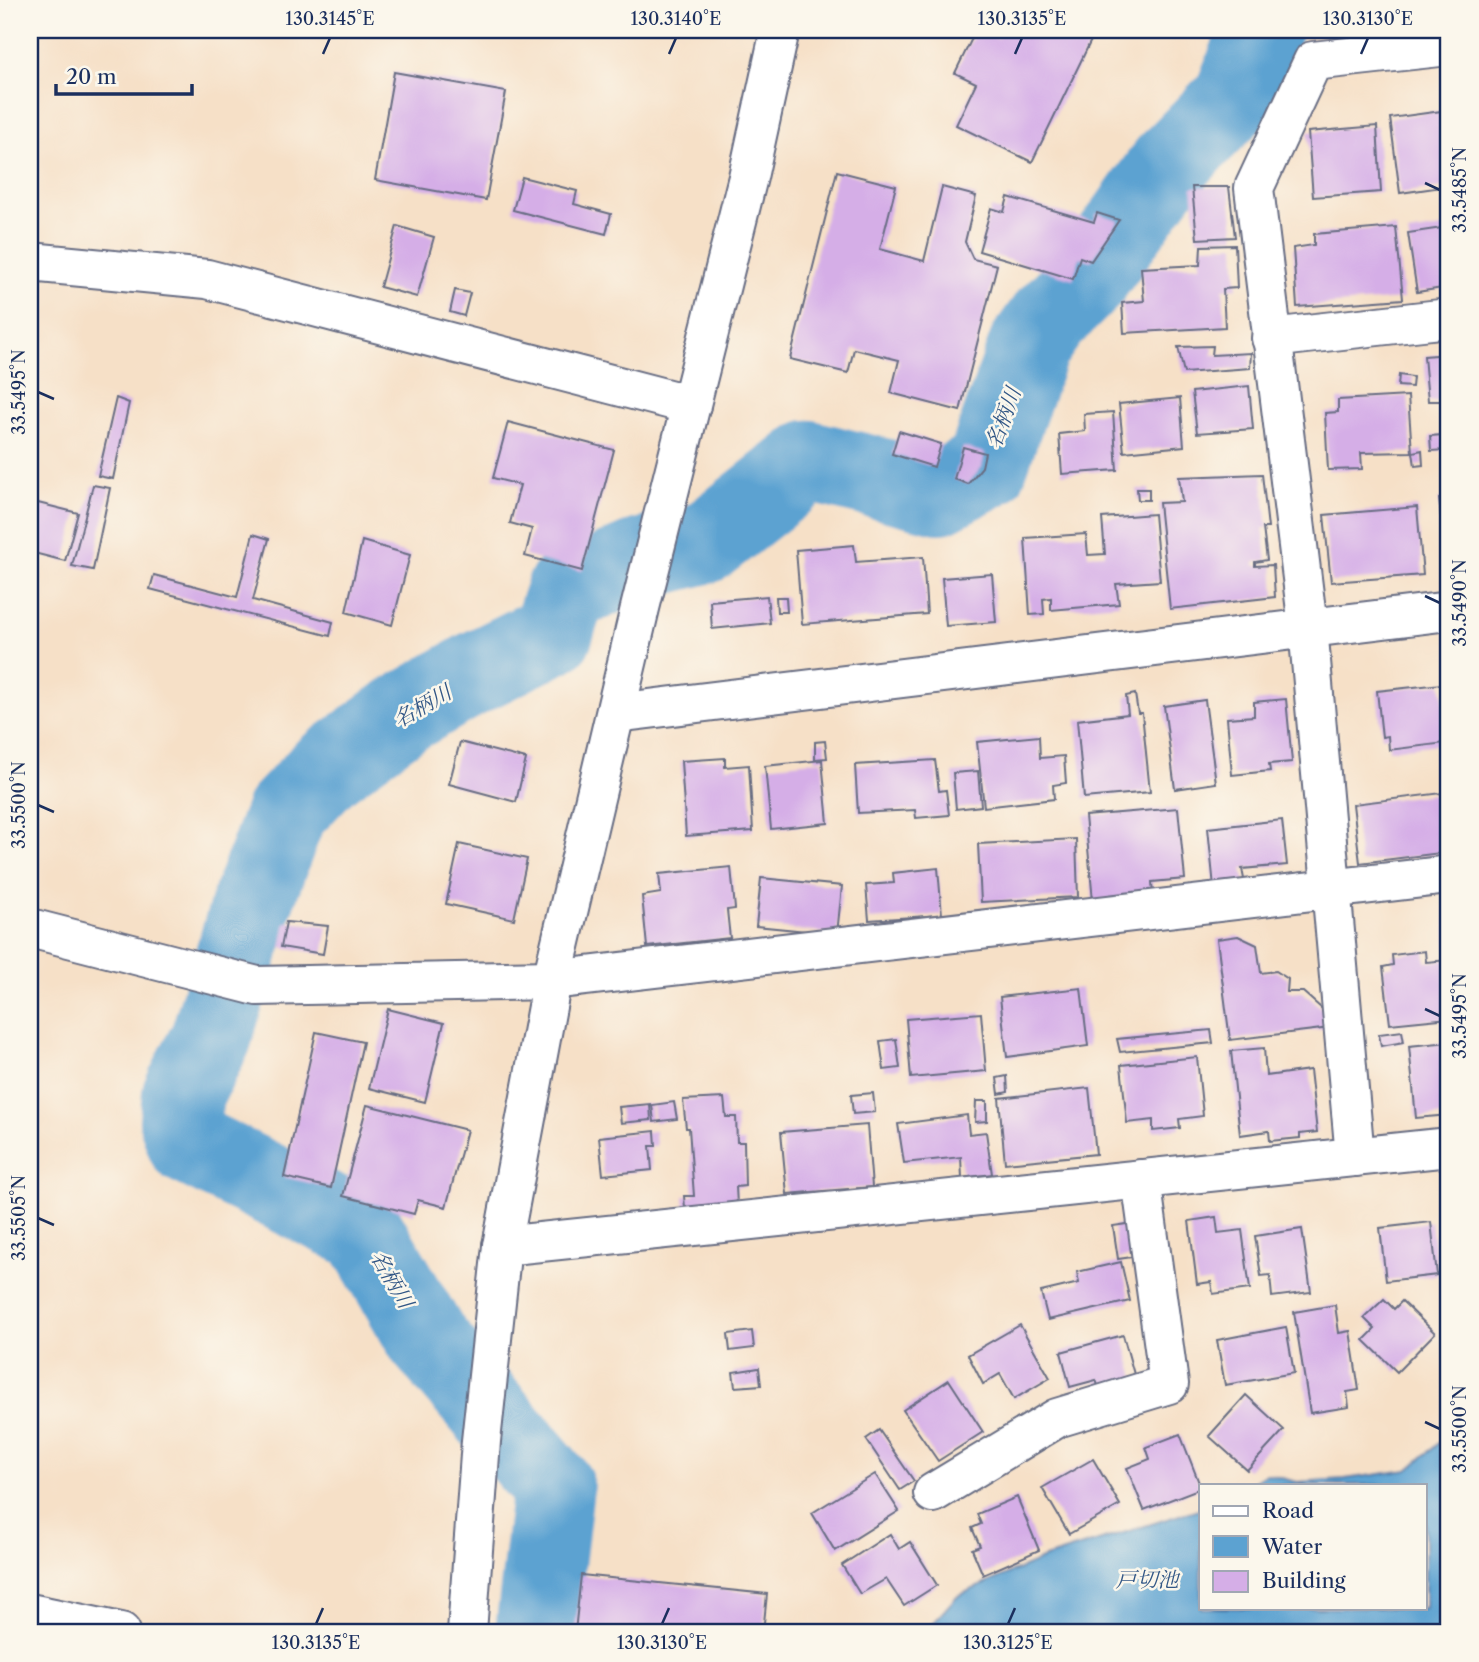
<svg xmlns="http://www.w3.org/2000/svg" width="1479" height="1662" viewBox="0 0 1479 1662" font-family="'Libre Caslon Text','Noto Serif JP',serif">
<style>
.water{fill:#5ca2d1;stroke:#3c6898;stroke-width:2}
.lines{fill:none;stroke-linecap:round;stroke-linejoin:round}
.river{stroke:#5ca2d1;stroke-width:82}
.building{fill:#d5aee7}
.minor-casing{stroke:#686d83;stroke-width:42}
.minor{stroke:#fff;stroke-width:38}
.ticks{fill:none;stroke:#1b2f5e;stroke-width:2.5}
.labels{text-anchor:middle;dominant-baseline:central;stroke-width:5;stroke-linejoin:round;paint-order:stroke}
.water-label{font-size:21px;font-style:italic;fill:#325786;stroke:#fbf7ec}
.neatline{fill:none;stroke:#1b2f5e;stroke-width:2.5}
.ticks-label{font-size:18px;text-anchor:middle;fill:#1b2f5e}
</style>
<rect width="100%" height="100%" fill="#fbf7ec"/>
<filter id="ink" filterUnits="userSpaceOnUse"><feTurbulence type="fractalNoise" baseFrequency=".0143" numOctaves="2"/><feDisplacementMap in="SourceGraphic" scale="14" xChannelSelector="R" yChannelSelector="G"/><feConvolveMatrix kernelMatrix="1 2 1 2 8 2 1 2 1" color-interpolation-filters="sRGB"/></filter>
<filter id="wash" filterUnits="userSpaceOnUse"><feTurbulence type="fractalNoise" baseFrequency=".00686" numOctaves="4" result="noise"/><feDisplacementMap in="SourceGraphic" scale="28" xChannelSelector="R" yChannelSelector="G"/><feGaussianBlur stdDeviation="1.57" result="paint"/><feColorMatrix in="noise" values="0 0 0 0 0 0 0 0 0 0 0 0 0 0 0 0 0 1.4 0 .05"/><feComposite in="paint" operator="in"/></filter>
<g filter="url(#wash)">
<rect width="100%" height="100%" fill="#f6e0c7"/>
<!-- water -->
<path class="water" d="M 1449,1429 L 1449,1632 L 925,1632 L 957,1596 L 1042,1559 L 1201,1508 L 1201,1608 L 1425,1608 L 1425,1485 L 1249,1485 L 1266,1474 L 1297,1482 L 1345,1479 L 1408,1470 L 1445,1438 Z"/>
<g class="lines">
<!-- river -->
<path class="river" d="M 536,1632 L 553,1487 L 427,1339 L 364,1231 L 188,1144 L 180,1121 L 183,1094 L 211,1038 L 252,903 L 286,812 L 326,770 L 398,717 L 476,672 L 552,634 L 566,592 L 642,559 L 705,543 L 809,461 L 939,493 L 986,468 L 1029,346 L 1048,319 L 1088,279 L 1169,165 L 1234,98 L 1261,30"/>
</g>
<g id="blocks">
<!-- building -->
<g class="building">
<path d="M 976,30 L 998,38 L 1002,30 L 1096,30 L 1032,162 L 956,125 L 976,83 L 955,73 Z"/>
<path d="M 1334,30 L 1378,30 L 1378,34 L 1335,38 Z"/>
<path d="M 394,72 L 506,92 L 486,200 L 375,180 Z"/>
<path d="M 1449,110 L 1449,186 L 1400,193 L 1390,118 Z"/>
<path d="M 1377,126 L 1381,192 L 1313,197 L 1308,132 Z"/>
<path d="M 837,171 L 896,186 L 880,249 L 924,261 L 942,187 L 976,196 L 965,242 L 973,259 L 997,265 L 960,411 L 891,393 L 899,360 L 854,349 L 848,373 L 790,359 Z"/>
<path d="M 522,177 L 577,191 L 574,204 L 611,214 L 606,234 L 513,210 Z"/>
<path d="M 1192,187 L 1229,187 L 1235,237 L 1197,239 Z"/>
<path d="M 1008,197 L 1094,222 L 1097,213 L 1119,220 L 1091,261 L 1080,257 L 1073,279 L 979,251 L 991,208 L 1004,212 Z"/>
<path d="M 397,226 L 434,237 L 417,297 L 380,287 Z"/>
<path d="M 1396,227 L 1403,299 L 1297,307 L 1293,248 L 1314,245 L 1314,234 Z"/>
<path d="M 1449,227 L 1449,287 L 1417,292 L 1408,233 Z"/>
<path d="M 1235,245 L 1237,288 L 1223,289 L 1225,327 L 1124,333 L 1122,303 L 1144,301 L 1141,268 L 1200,265 L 1201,246 Z"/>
<path d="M 455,290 L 470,293 L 464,316 L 450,312 Z"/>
<path d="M 1213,346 L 1212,355 L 1251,353 L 1250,368 L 1184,373 L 1178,347 Z"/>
<path d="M 1449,354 L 1449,463 L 1447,463 L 1446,450 L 1431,451 L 1430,436 L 1443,435 L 1441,401 L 1428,401 L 1424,356 Z"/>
<path d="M 1399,375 L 1413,377 L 1412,387 L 1398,386 Z"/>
<path d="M 1249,386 L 1253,429 L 1197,433 L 1192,392 Z"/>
<path d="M 1408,396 L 1412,452 L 1361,453 L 1362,469 L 1328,470 L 1325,413 L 1338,412 L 1338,400 Z"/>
<path d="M 116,398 L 129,403 L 113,479 L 98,476 Z"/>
<path d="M 1180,398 L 1184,446 L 1124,452 L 1119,404 Z"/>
<path d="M 1113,412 L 1117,470 L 1062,474 L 1059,434 L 1085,431 L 1084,414 Z"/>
<path d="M 508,422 L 614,450 L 582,571 L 525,556 L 532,529 L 510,523 L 520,485 L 493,478 Z"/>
<path d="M 899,431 L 941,444 L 934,467 L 892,454 Z"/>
<path d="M 963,447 L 985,453 L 982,467 L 968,484 L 954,479 Z"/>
<path d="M 1422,450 L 1423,465 L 1415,466 L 1413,452 Z"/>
<path d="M 1262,474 L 1268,528 L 1263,528 L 1267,560 L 1255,562 L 1255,566 L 1273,565 L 1275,597 L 1170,609 L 1159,503 L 1182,502 L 1179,477 Z"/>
<path d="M 93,485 L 110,488 L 93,570 L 72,566 Z"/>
<path d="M 1137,489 L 1149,489 L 1149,500 L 1138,500 Z"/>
<path d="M 1449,498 L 1449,564 L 1446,564 L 1439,499 Z"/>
<path d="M 30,501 L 78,513 L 65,561 L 30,552 Z"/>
<path d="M 1417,507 L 1423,575 L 1331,582 L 1324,515 Z"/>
<path d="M 1154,514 L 1160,581 L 1116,584 L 1119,604 L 1051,610 L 1051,598 L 1043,599 L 1044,614 L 1030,615 L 1025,538 L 1086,534 L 1088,555 L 1105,554 L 1102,518 Z"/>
<path d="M 253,534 L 269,539 L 253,600 L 333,622 L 330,636 L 150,589 L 154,575 L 237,597 Z"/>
<path d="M 362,541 L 410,555 L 392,625 L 346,612 Z"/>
<path d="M 854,545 L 856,562 L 923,557 L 927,614 L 802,624 L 796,550 Z"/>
<path d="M 992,574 L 996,622 L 946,626 L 942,578 Z"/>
<path d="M 767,596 L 770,623 L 712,629 L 710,601 Z"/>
<path d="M 776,597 L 786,597 L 787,612 L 777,612 Z"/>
<path d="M 1441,684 L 1447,720 L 1443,720 L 1446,743 L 1389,750 L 1388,736 L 1382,737 L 1377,691 Z"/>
<path d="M 1135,694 L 1138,713 L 1142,713 L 1150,792 L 1084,798 L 1077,720 L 1128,714 L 1126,696 Z"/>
<path d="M 1286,699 L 1292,762 L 1269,764 L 1270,771 L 1232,775 L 1227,718 L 1254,716 L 1254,702 Z"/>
<path d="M 1205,700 L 1216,783 L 1175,789 L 1164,706 Z"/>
<path d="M 1039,736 L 1040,758 L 1064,756 L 1066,783 L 1053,785 L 1054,799 L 984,807 L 977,742 Z"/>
<path d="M 825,741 L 827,758 L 815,759 L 815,742 Z"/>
<path d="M 460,742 L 526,759 L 516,802 L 449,784 Z"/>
<path d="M 725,758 L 725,767 L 749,765 L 753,831 L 686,836 L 681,761 Z"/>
<path d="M 822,760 L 828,823 L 771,829 L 765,766 Z"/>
<path d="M 935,760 L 939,791 L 946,790 L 949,815 L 916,818 L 915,810 L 858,813 L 855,765 Z"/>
<path d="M 978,771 L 981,806 L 956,809 L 953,773 Z"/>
<path d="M 1442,793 L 1449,852 L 1360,863 L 1353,804 Z"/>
<path d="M 1178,808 L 1185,879 L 1152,882 L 1153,895 L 1093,901 L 1085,816 Z"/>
<path d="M 1282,820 L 1287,865 L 1242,869 L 1245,884 L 1214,887 L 1208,828 Z"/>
<path d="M 1076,839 L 1078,897 L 981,902 L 978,844 Z"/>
<path d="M 459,844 L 527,859 L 514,919 L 446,904 Z"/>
<path d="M 731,867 L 735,909 L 727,910 L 730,938 L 647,947 L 642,896 L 661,893 L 659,874 Z"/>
<path d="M 938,868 L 942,915 L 869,920 L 866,885 L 894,883 L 893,873 Z"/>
<path d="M 761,878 L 842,886 L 837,934 L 756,926 Z"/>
<path d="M 1445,909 L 1449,909 L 1449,949 L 1447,949 Z"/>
<path d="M 286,922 L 328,926 L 323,954 L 281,947 Z"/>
<path d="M 1238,936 L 1257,945 L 1261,973 L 1276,971 L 1288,979 L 1287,992 L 1303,992 L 1330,1016 L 1330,1028 L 1230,1040 L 1217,939 Z"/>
<path d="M 1425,951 L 1426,962 L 1449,960 L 1449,1018 L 1390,1024 L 1383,967 L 1393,965 L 1392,955 Z"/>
<path d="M 1081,988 L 1088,1046 L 1007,1057 L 1000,997 Z"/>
<path d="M 388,1009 L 444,1023 L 425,1102 L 369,1088 Z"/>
<path d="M 981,1013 L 986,1071 L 911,1078 L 906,1019 Z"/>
<path d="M 1211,1030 L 1213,1043 L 1120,1052 L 1117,1039 Z"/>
<path d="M 1402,1031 L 1404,1042 L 1381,1046 L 1379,1034 Z"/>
<path d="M 316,1032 L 363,1042 L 331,1188 L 284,1177 Z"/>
<path d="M 896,1039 L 900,1068 L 884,1070 L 880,1041 Z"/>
<path d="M 1449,1042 L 1449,1115 L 1416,1118 L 1409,1046 Z"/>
<path d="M 1264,1048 L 1266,1076 L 1310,1070 L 1317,1132 L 1300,1134 L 1300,1138 L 1270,1141 L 1269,1131 L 1240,1135 L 1231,1051 Z"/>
<path d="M 1197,1057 L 1203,1116 L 1179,1119 L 1180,1128 L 1153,1131 L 1153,1120 L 1127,1123 L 1121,1065 Z"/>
<path d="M 1007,1076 L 1008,1092 L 999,1094 L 997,1078 Z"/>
<path d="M 1089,1088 L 1096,1154 L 1005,1163 L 999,1098 Z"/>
<path d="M 873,1093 L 875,1112 L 853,1114 L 851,1095 Z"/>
<path d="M 724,1098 L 726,1117 L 736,1117 L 737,1142 L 744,1142 L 745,1186 L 736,1187 L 737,1205 L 685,1208 L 684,1196 L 694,1196 L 689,1128 L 686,1128 L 683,1100 Z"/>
<path d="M 976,1101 L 987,1101 L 987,1121 L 975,1122 Z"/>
<path d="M 674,1102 L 677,1119 L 654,1122 L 652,1105 Z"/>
<path d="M 650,1104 L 651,1120 L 621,1123 L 619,1107 Z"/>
<path d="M 367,1105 L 467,1130 L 446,1207 L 418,1200 L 414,1214 L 343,1196 Z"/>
<path d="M 967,1115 L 969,1134 L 986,1132 L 992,1174 L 962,1178 L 961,1157 L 904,1163 L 898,1124 Z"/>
<path d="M 867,1125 L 872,1187 L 787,1194 L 781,1132 Z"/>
<path d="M 655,1131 L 656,1146 L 650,1146 L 652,1170 L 603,1175 L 599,1137 Z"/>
<path d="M 1449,1199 L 1449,1259 L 1448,1259 L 1441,1200 Z"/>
<path d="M 1216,1217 L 1218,1233 L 1242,1230 L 1250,1289 L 1213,1294 L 1211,1282 L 1197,1284 L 1189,1221 Z"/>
<path d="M 1431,1222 L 1437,1275 L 1386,1281 L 1380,1228 Z"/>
<path d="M 1134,1223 L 1139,1256 L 1118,1259 L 1113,1226 Z"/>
<path d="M 1302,1229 L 1311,1292 L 1272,1297 L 1270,1275 L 1261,1276 L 1255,1236 Z"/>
<path d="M 1121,1262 L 1130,1301 L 1048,1320 L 1041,1292 L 1079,1283 L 1077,1272 Z"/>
<path d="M 1384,1299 L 1394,1309 L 1402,1301 L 1435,1333 L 1397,1372 L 1364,1340 L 1375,1329 L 1364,1318 Z"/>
<path d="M 1335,1305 L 1339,1333 L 1350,1331 L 1359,1390 L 1347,1392 L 1349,1407 L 1310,1413 L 1294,1312 Z"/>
<path d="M 1020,1325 L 1050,1378 L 1014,1399 L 1000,1374 L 983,1384 L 968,1355 Z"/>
<path d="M 1286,1327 L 1294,1373 L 1225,1385 L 1217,1340 Z"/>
<path d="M 752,1331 L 754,1348 L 730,1351 L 728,1334 Z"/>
<path d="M 1123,1335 L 1135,1378 L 1099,1388 L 1096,1380 L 1070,1387 L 1061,1352 Z"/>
<path d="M 759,1368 L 761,1385 L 735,1387 L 733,1372 Z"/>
<path d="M 949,1380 L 983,1432 L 938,1461 L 903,1410 Z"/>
<path d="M 1246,1395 L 1284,1430 L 1247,1470 L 1209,1436 Z"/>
<path d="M 879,1430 L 914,1481 L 900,1490 L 866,1439 Z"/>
<path d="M 1180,1434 L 1201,1488 L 1144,1510 L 1127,1468 L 1150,1459 L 1146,1447 Z"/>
<path d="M 1093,1459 L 1120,1505 L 1069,1534 L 1042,1488 Z"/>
<path d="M 875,1474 L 899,1511 L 835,1551 L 812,1513 Z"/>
<path d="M 1017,1497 L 1039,1550 L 983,1575 L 972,1549 L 980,1546 L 972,1528 L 981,1524 L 977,1514 Z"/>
<path d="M 890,1534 L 899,1549 L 910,1542 L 937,1585 L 904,1606 L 886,1579 L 860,1594 L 842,1565 Z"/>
<path d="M 581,1575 L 767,1594 L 763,1632 L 575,1632 Z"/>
</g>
</g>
</g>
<g filter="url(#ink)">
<use href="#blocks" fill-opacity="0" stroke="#686d83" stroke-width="2"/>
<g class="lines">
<!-- minor casing -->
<g class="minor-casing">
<g id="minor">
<path d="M 30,262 L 207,279 L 691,405"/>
<path d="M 1271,338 L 1449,318"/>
<path d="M 616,713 L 1449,611"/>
<path d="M 30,928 L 257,986 L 552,980 L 1449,875"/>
<path d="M 1355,1157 L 1308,627 L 1254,188 L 1313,61 L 1449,46"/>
<path d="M 502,1246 L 1449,1147"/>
<path d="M 933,1493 L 1057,1418 L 1169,1384 L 1141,1179"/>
<path d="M 30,1613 L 121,1632"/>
<path d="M 467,1632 L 481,1441 L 502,1246 L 552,980 L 640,608 L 748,177 L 780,30"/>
</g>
</g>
<!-- minor -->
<use href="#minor" class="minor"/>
</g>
</g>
<!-- ticks -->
<path class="ticks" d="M 323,54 L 330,38M 669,54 L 676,38M 1015,54 L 1022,38M 1361,54 L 1368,38M 1425,183 L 1440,190M 38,392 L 54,399M 1425,596 L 1440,603M 38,805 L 54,812M 1425,1009 L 1440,1016M 38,1218 L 54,1225M 1425,1422 L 1440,1429M 316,1624 L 323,1608M 662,1624 L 669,1608M 1008,1624 L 1015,1608"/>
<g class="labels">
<!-- water labels -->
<g class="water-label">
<text transform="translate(1003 418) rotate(-70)">名柄川</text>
<text transform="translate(422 706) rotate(-30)">名柄川</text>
<text transform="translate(392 1279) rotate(60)">名柄川</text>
<text x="1147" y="1579">戸切池</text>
</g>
</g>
<!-- margin -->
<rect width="1479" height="1662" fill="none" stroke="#fbf7ec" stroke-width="77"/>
<!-- legend -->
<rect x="1199" y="1484" width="228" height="126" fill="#fbf7ec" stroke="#a1a7b3" stroke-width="2"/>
<rect x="1213" y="1506" width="35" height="10" fill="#ffffff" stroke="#a1a7b3" stroke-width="2"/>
<text x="1262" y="1518" font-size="21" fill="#1b2f5e">Road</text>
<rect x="1213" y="1536" width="35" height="21" fill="#5ca2d1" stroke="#a1a7b3" stroke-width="2"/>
<text x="1262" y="1554" font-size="21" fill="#1b2f5e">Water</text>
<rect x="1213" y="1571" width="35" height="21" fill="#d5aee7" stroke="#a1a7b3" stroke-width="2"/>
<text x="1262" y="1588" font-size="21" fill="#1b2f5e">Building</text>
<!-- scale -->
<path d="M56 84v10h136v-10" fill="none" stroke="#1b2f5e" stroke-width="3.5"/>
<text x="66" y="84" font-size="21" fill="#1b2f5e" stroke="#fbf7ec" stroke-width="5" paint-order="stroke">20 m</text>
<rect x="38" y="38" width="1402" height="1586" class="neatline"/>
<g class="ticks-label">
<text x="330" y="25">130.3145°E</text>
<text x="676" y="25">130.3140°E</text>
<text x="1022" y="25">130.3135°E</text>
<text x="1368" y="25">130.3130°E</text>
<text transform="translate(1460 190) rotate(-90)" y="6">33.5485°N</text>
<text transform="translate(19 392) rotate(-90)" y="6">33.5495°N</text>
<text transform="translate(1460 603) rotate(-90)" y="6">33.5490°N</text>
<text transform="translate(19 805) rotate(-90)" y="6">33.5500°N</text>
<text transform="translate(1460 1016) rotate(-90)" y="6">33.5495°N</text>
<text transform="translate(19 1218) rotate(-90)" y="6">33.5505°N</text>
<text transform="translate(1460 1429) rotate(-90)" y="6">33.5500°N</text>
<text x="316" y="1649">130.3135°E</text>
<text x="662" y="1649">130.3130°E</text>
<text x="1008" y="1649">130.3125°E</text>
</g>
</svg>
